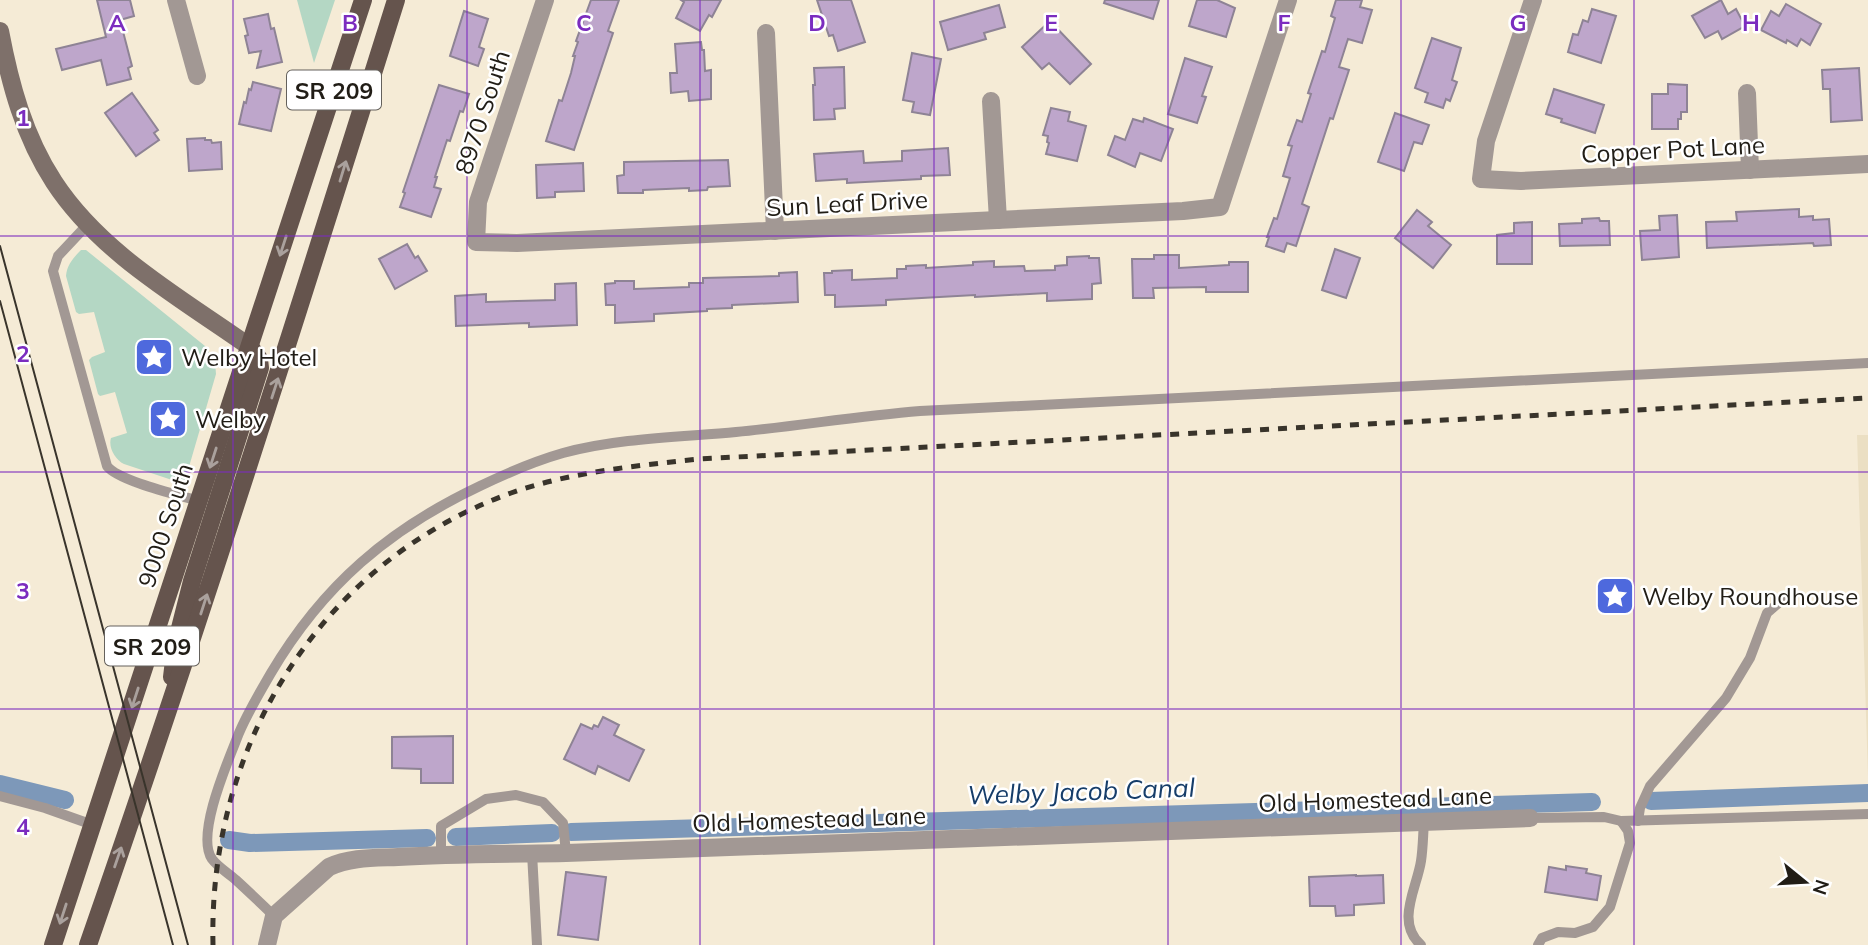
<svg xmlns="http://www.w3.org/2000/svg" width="1868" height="945" viewBox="0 0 1868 945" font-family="Mulish,sans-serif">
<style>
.built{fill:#ebdfc3}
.green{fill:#b4d7c4}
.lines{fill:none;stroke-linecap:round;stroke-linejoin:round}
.canal{stroke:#7d98b9;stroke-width:18}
.building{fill:#bea6cb;stroke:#8e8395;stroke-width:2}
.lane{stroke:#a29894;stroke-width:10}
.street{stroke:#a29894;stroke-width:18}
.secondary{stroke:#7e706a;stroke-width:18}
.primary{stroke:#65544d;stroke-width:18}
.tram{stroke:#39342b;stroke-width:2}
.rail{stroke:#39342b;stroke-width:5;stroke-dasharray:9 9;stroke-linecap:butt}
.oneway{stroke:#aaa19d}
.grid{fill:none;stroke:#7b2cbf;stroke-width:2;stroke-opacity:0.55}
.labels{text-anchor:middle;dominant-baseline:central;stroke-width:5;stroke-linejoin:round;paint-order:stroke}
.shield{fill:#fff;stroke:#64615c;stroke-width:2}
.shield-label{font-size:23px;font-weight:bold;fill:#211d16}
.street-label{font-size:24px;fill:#211d16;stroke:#fff}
.poi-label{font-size:24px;fill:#211d16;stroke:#fff;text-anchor:start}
.water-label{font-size:26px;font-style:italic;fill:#163d69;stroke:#fff}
.grid-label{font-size:23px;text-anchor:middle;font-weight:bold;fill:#7b2cbf;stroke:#fff;stroke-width:5;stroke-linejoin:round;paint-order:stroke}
</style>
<rect width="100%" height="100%" fill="#f5ebd6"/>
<!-- built -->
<path class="built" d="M 1857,435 L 1868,435 L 1868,776 Z"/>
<!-- green -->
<g class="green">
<path d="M 297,0 L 335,0 L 314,63 Z"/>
<path d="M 81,250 L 86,250 L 205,346 L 215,362 L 216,374 L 184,484 L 124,464 C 115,460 108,447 111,438 L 127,433 L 115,392 L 100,396 L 98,394 L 89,360 L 92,357 L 105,352 L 94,312 L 79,314 L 76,312 L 66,276 C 67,265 73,258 81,250 Z"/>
</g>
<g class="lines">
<!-- canal -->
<g class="canal">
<path d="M 0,784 L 65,800"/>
<path d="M 1651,801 L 1868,793"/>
<path d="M 571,832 L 1592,802"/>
<path d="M 456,837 L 552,833"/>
<path d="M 229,840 L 250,843 L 427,838"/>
</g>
</g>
<!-- building -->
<g class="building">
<path d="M 97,0 L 130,0 L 134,16 L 120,20 L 132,66 L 128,68 L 131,79 L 107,85 L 101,60 L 62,70 L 56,49 L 106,37 Z"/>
<path d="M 591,0 L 619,0 L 608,31 L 613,33 L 574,150 L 546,141 L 559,100 L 562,101 L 571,73 L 575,56 L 573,56 L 578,42 L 576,41 Z"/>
<path d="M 681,0 L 721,0 L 712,17 L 709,15 L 700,31 L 676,18 L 684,2 Z"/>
<path d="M 817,0 L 851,0 L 865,42 L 838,51 L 833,35 L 829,36 Z"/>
<path d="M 1105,0 L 1159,0 L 1153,19 L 1104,3 Z"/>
<path d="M 1197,0 L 1217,0 L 1235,8 L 1226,37 L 1189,26 Z"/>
<path d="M 1336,0 L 1362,0 L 1360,7 L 1372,10 L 1362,43 L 1348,39 L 1339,67 L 1349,70 L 1333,119 L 1330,118 L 1302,204 L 1309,207 L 1296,246 L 1287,243 L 1284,252 L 1266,246 L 1269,237 L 1267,237 L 1274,218 L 1277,219 L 1290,178 L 1283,176 L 1292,146 L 1288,145 L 1297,120 L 1302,122 L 1311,94 L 1308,93 L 1322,51 L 1325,52 L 1335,18 L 1331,16 Z"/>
<path d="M 1721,0 L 1728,14 L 1736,9 L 1745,26 L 1722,39 L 1718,31 L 1705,38 L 1692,16 Z"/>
<path d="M 1786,4 L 1821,24 L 1810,45 L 1801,39 L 1797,46 L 1787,40 L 1786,43 L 1761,30 L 1771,11 L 1779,16 Z"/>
<path d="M 999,5 L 1005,27 L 984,33 L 986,39 L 948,50 L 940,22 Z"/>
<path d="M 1592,9 L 1616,16 L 1601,63 L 1568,52 L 1573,34 L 1578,35 L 1583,20 L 1588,22 Z"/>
<path d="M 464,11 L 488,19 L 479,47 L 484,49 L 478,66 L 450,56 Z"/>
<path d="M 268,14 L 271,29 L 274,28 L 282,62 L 257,68 L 261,51 L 249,53 L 245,36 L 248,35 L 244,19 Z"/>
<path d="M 1050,21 L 1091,64 L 1070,84 L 1049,63 L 1042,69 L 1022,47 Z"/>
<path d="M 1432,38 L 1461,48 L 1452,80 L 1457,82 L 1450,101 L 1446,99 L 1443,108 L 1425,102 L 1428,93 L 1415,88 Z"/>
<path d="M 701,42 L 702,50 L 704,50 L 705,71 L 711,70 L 711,99 L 689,101 L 688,91 L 671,93 L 670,73 L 677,73 L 675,44 Z"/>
<path d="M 912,53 L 941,59 L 930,115 L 912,112 L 914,102 L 903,100 Z"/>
<path d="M 1185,58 L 1212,67 L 1202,96 L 1206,97 L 1197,123 L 1168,114 Z"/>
<path d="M 844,67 L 845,108 L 834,109 L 835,119 L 814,120 L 813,85 L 815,85 L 814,68 Z"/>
<path d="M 1859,68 L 1862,120 L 1831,122 L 1830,89 L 1823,89 L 1822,70 Z"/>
<path d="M 253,82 L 281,89 L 271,131 L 239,124 L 244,102 L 246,103 L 249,89 L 251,90 Z"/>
<path d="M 1668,84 L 1687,85 L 1687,112 L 1681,112 L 1681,119 L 1678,119 L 1678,129 L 1652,129 L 1652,94 L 1668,94 Z"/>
<path d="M 439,85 L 469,94 L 463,112 L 460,111 L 450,141 L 447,140 L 435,177 L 437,177 L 434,187 L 441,189 L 431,217 L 400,207 L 405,193 L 403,192 Z"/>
<path d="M 1554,89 L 1604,105 L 1595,133 L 1561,122 L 1562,119 L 1546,114 Z"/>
<path d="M 132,93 L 158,130 L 154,133 L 159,140 L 136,156 L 105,113 Z"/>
<path d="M 1051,108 L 1070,112 L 1068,121 L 1086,126 L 1077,161 L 1046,154 L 1049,143 L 1047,142 L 1048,136 L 1043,135 Z"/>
<path d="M 1395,113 L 1429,125 L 1422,144 L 1414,142 L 1404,171 L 1378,162 Z"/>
<path d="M 1144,118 L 1173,129 L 1161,161 L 1140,153 L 1135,167 L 1108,155 L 1115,136 L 1125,140 L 1133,119 L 1143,122 Z"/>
<path d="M 205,138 L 205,140 L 211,140 L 212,143 L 221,142 L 222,169 L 189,171 L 187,139 Z"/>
<path d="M 948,148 L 950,175 L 921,176 L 921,179 L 847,183 L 847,179 L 816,181 L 814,154 L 863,151 L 864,163 L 902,161 L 902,151 Z"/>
<path d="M 728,160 L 730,186 L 708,187 L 707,190 L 689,191 L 689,188 L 643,190 L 643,193 L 618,193 L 617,176 L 624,175 L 624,162 Z"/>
<path d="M 583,163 L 584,191 L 555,192 L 555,197 L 537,198 L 536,165 Z"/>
<path d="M 1799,209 L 1799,217 L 1813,216 L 1813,220 L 1829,219 L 1831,245 L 1814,246 L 1813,243 L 1707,248 L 1706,222 L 1737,221 L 1736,212 Z"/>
<path d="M 1417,210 L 1432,222 L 1428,226 L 1451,245 L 1433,268 L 1395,238 Z"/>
<path d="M 1677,215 L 1679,257 L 1642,260 L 1640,231 L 1660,230 L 1659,216 Z"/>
<path d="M 1599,218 L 1600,221 L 1609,221 L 1610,245 L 1560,246 L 1559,224 L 1582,223 L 1582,219 Z"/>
<path d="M 1532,222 L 1532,264 L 1497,264 L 1497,235 L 1514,233 L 1514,223 Z"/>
<path d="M 407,244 L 415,258 L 418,256 L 427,271 L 395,289 L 379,259 Z"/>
<path d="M 1335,249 L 1360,258 L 1346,298 L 1322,290 Z"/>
<path d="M 1154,255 L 1179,255 L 1179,268 L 1229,265 L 1229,262 L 1248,262 L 1248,292 L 1206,292 L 1206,287 L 1153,288 L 1154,298 L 1133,298 L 1132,259 L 1154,259 Z"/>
<path d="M 1089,256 L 1089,258 L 1099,258 L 1101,283 L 1092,284 L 1092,299 L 1047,301 L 1047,293 L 975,297 L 975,295 L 886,300 L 886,305 L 835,307 L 835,295 L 825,295 L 824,273 L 832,273 L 832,271 L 852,270 L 852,280 L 897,278 L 897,269 L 906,269 L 906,266 L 926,265 L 926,268 L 973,265 L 973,262 L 994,261 L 994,267 L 1024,266 L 1025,271 L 1055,270 L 1055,266 L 1067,265 L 1067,257 Z"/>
<path d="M 797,272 L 798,302 L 732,305 L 732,308 L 707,309 L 707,311 L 654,314 L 654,321 L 615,323 L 615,305 L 606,305 L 605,284 L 615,283 L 615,281 L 634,281 L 634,289 L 689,287 L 689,283 L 703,283 L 703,278 L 779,276 L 779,273 Z"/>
<path d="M 576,283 L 577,325 L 529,327 L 529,323 L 456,326 L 455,296 L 486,294 L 486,302 L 555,300 L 555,284 Z"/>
<path d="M 603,717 L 619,725 L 614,735 L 644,750 L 629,781 L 598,766 L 595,774 L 564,759 L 581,724 L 592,729 L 594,725 L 598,727 Z"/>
<path d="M 453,736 L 453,783 L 421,783 L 421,769 L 392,768 L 392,737 Z"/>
<path d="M 1566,866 L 1587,869 L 1586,873 L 1601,876 L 1597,900 L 1545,892 L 1549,867 L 1566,870 Z"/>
<path d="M 566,872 L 606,877 L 598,940 L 558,935 Z"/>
<path d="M 1356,875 L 1356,876 L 1383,875 L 1384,903 L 1354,905 L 1354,915 L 1336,916 L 1335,906 L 1310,906 L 1309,877 Z"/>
</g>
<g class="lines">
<!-- lane -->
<g class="lane">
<path d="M 88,224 L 58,256 L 53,271 L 107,466 C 118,481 179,495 199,501"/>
<path d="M 0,796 L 45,808 L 93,825"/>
<path d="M 1530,818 L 1604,817 L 1621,821 L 1868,814"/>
<path d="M 1638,821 L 1640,808 L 1650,786 L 1726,698 L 1750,658 L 1767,613 L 1782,600"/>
<path d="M 532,853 L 537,945"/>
<path d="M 441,854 L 441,826 L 486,799 L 516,795 L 543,802 L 563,823 L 566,853"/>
<path d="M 274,916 C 262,904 249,892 236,880 C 228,873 218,867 212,859 C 195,835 229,759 239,733 C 248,712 260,692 271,673 C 323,585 389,529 480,486 C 507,473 535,461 563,453 C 617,438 681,437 736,432 C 798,426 858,416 920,411 L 1868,363"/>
<path d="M 1421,945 C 1395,922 1417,888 1421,861 C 1423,848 1423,835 1424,822"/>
<path d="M 1538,945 L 1542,938 L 1558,932 L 1575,933 L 1593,927 L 1610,907 L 1630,843 L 1628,831 L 1621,821"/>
</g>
<!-- street -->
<g class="street">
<path d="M 176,0 L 197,76"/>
<path d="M 545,0 L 478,202 L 476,242 L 517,243 L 1183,211 L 1220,207 L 1288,0"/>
<path d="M 1533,0 L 1486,141 L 1481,179 L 1521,181 L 1868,164"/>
<path d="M 766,33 L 775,231"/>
<path d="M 1747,93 L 1750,170"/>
<path d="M 991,101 L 998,220"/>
<path d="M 267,945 L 274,916 L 329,867 C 350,857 375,858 398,857 C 454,854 510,854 566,853 L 1530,818"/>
</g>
<!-- secondary -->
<path class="secondary" d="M 0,31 C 10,84 24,136 54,182 C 101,254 181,298 250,347"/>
<!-- primary -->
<g class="primary">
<path d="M 172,677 L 176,644 L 192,581 L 260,368 L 259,359 L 250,347"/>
<path d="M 53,945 L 363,0"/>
<path d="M 88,945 C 197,632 297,316 396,0"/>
</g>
<!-- tram -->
<g class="tram">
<path d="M 0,246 L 188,945"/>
<path d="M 0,301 L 173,945"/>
</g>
<!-- rail -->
<path class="rail" d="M 213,945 C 208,746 320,562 511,493 C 571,472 634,466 698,459 L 1868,398"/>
</g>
<!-- one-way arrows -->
<defs><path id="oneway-shaft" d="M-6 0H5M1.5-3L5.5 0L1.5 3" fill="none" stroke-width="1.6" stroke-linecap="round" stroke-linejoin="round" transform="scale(1.75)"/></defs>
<g class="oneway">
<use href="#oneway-shaft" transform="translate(343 171) rotate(-73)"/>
<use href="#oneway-shaft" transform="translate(283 246) rotate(108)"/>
<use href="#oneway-shaft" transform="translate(275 388) rotate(-72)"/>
<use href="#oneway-shaft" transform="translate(213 458) rotate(108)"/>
<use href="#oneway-shaft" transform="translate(204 604) rotate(-72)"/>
<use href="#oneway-shaft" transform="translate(135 698) rotate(108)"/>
<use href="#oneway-shaft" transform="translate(118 857) rotate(-71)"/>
<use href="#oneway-shaft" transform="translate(63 914) rotate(108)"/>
</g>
<!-- grid -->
<path class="grid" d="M 233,0 L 233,945M 467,0 L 467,945M 700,0 L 700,945M 934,0 L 934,945M 1168,0 L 1168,945M 1401,0 L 1401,945M 1634,0 L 1634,945M 0,236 L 1868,236M 0,472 L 1868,472M 0,709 L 1868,709"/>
<!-- icons -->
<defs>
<g id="sight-square" transform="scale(2.0125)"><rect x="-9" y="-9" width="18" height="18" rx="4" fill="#4e69dd" stroke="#fff"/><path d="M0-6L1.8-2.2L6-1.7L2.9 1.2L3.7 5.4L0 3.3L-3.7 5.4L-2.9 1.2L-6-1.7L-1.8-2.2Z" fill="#fff"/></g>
</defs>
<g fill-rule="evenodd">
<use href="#sight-square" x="154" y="357"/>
<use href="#sight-square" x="168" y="419"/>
<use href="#sight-square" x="1615" y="596"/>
</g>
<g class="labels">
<!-- shield labels -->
<g class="shield">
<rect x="287" y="70.5" width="94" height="39" rx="5"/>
<rect x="105" y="626.5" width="94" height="39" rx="5"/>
</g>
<g class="shield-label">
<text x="334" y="90">SR 209</text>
<text x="152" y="646">SR 209</text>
</g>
<!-- street labels -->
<g class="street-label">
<text transform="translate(482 112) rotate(-72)">8970 South</text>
<text transform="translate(1673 149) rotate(-3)">Copper Pot Lane</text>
<text transform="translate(847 203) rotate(-3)">Sun Leaf Drive</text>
<text transform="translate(165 525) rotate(-72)">9000 South</text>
<text transform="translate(1375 799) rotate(-2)">Old Homestead Lane</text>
<text transform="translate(809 819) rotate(-2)">Old Homestead Lane</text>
</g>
<!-- poi labels -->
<g class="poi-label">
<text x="181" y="357">Welby Hotel</text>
<text x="195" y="419">Welby</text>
<text x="1642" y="596">Welby Roundhouse</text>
</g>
<!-- water labels -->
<g class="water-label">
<text transform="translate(1081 791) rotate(-2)">Welby Jacob Canal</text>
</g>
</g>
<g class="grid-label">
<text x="117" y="31">A</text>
<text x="350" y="31">B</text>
<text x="584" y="31">C</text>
<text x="817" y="31">D</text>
<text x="1051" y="31">E</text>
<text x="1284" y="31">F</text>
<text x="1518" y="31">G</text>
<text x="1751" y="31">H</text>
<text x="23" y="126">1</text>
<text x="23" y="362">2</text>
<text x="23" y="599">3</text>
<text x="23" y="835">4</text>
</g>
<!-- north arrow -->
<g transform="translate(1805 882) rotate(108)" stroke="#ffffff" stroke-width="5" paint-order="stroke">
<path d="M0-5L12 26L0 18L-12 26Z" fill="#211d16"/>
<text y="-10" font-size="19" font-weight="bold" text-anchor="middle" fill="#211d16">N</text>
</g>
</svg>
